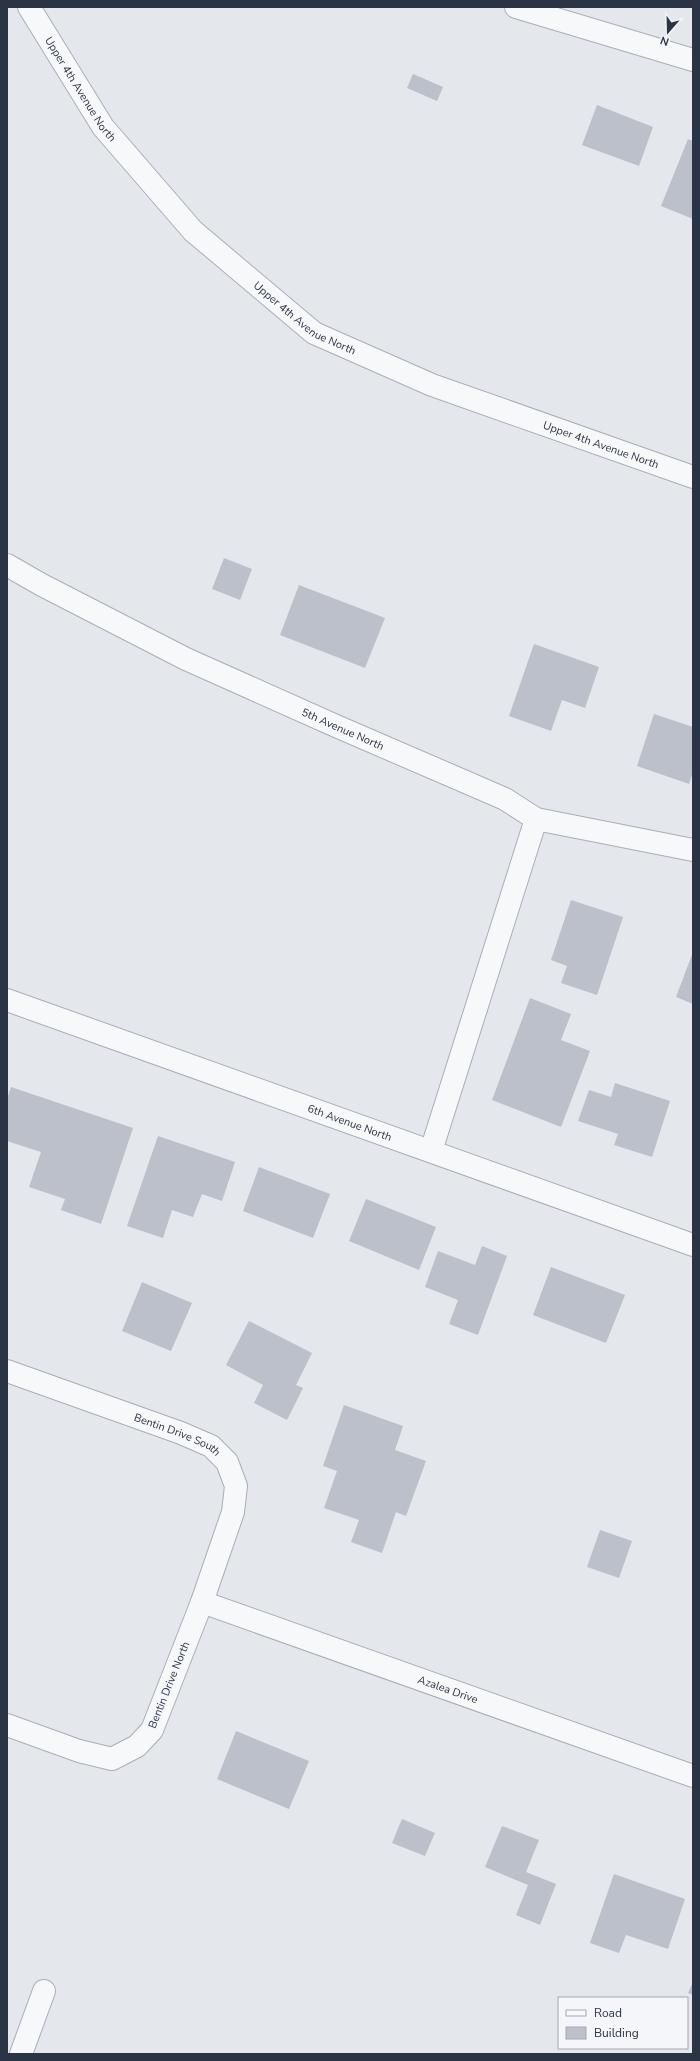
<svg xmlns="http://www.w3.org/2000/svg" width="700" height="2061" viewBox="0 0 700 2061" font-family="'Nunito Sans',sans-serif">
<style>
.building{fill:#bbc0ca}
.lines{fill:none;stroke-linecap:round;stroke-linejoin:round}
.minor-casing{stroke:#a9aeb7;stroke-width:24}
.minor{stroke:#f7f8fa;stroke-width:22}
.labels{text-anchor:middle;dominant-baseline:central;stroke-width:4;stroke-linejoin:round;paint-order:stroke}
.street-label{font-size:11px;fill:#2b3445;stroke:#f4f6f9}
</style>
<rect width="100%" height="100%" fill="#e4e7ec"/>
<!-- building -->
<g class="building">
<path d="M 413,74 L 443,87 L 437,101 L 407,88 Z"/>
<path d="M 597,105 L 653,127 L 639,166 L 582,145 Z"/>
<path d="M 688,139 L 693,141 L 693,219 L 661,206 Z"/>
<path d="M 224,558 L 252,569 L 240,600 L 212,589 Z"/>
<path d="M 299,585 L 385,618 L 365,668 L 280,635 Z"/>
<path d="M 534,644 L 599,667 L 585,708 L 562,700 L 551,731 L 509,716 Z"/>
<path d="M 654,714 L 693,727 L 693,772 L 689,784 L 637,766 Z"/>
<path d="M 571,900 L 623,917 L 597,995 L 561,983 L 567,966 L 551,960 Z"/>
<path d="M 693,952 L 693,1004 L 676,997 Z"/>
<path d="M 530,998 L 571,1014 L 561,1040 L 590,1051 L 561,1127 L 492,1100 Z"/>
<path d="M 615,1083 L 670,1101 L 652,1157 L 614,1145 L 618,1134 L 578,1121 L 589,1090 L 611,1097 Z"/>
<path d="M 11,1087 L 133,1128 L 101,1224 L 61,1210 L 65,1199 L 29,1187 L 41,1152 L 7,1141 L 7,1099 Z"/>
<path d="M 158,1136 L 235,1162 L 222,1201 L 202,1194 L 193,1217 L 172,1210 L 163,1238 L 127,1226 Z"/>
<path d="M 259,1167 L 330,1194 L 313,1238 L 243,1211 Z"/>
<path d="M 366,1199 L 436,1227 L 419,1270 L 349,1241 Z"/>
<path d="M 482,1246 L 507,1256 L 478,1335 L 449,1324 L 458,1300 L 425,1287 L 438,1251 L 475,1265 Z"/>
<path d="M 551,1267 L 625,1295 L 606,1343 L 533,1315 Z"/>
<path d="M 142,1282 L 192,1303 L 171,1351 L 122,1331 Z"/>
<path d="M 249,1321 L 312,1353 L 296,1385 L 303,1388 L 287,1420 L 254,1403 L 263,1385 L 226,1365 Z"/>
<path d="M 344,1405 L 403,1426 L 395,1450 L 426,1461 L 406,1516 L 396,1512 L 382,1553 L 351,1542 L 359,1520 L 324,1508 L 337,1471 L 323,1466 Z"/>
<path d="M 600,1530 L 632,1541 L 619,1578 L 587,1567 Z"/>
<path d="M 236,1731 L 309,1761 L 289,1809 L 217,1779 Z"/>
<path d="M 402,1819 L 435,1833 L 425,1856 L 392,1843 Z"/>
<path d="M 502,1826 L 539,1840 L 526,1872 L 556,1884 L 540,1925 L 516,1915 L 528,1885 L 485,1867 Z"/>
<path d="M 614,1874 L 685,1899 L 668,1949 L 626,1935 L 619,1953 L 590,1943 Z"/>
<path d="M 693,1982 L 693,1995 L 688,1993 Z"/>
</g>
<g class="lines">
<!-- minor casing -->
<g class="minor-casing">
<g id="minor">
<path id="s1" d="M 29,7 L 103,127 L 193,231 L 314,333 L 432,385 L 693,477"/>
<path d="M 516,7 L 693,60"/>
<path id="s2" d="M 7,565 L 42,585 L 186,659 L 336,726 L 505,799 L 536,819 L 693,850"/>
<path id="s3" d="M 7,1000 L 693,1245"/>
<path d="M 431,1151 L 536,819"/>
<path id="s4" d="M 7,1371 L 181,1433 L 211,1446 L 227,1462 L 236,1486 L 233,1512 L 202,1602 L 152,1730 L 137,1746 L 112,1759 L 79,1751 L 7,1725"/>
<path id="s5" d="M 202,1602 L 693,1776"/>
<path d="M 21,2054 L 44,1991"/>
</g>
</g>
<!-- minor -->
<use href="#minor" class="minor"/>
</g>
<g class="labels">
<!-- street labels -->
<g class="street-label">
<text stroke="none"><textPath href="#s1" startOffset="97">Upper 4th Avenue North</textPath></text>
<text stroke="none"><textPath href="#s1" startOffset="421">Upper 4th Avenue North</textPath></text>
<text stroke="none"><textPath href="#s1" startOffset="745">Upper 4th Avenue North</textPath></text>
<text stroke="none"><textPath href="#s2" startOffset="374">5th Avenue North</textPath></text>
<text stroke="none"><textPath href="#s3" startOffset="364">6th Avenue North</textPath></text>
<text stroke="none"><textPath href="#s4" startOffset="182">Bentin Drive South</textPath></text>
<text transform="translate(169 1685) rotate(-68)">Bentin Drive North</text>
<text stroke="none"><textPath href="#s5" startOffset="261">Azalea Drive</textPath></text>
</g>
</g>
<!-- border -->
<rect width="700" height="2061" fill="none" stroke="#2b3445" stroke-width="16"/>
<!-- legend -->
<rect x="558" y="1997" width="130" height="52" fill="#f4f6f9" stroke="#a4a8b1"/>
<rect x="566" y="2010" width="20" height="6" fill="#f7f8fa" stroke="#a4a8b1"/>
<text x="594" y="2017" font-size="12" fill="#2b3445">Road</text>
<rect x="566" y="2027" width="20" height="12" fill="#bbc0ca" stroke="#a4a8b1"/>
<text x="594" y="2037" font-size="12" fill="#2b3445">Building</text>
<!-- north arrow -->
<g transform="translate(668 32) rotate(200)" stroke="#f4f6f9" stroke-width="3" paint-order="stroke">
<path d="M0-3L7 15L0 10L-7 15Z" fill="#2b3445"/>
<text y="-6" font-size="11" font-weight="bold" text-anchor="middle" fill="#2b3445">N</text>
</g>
</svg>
